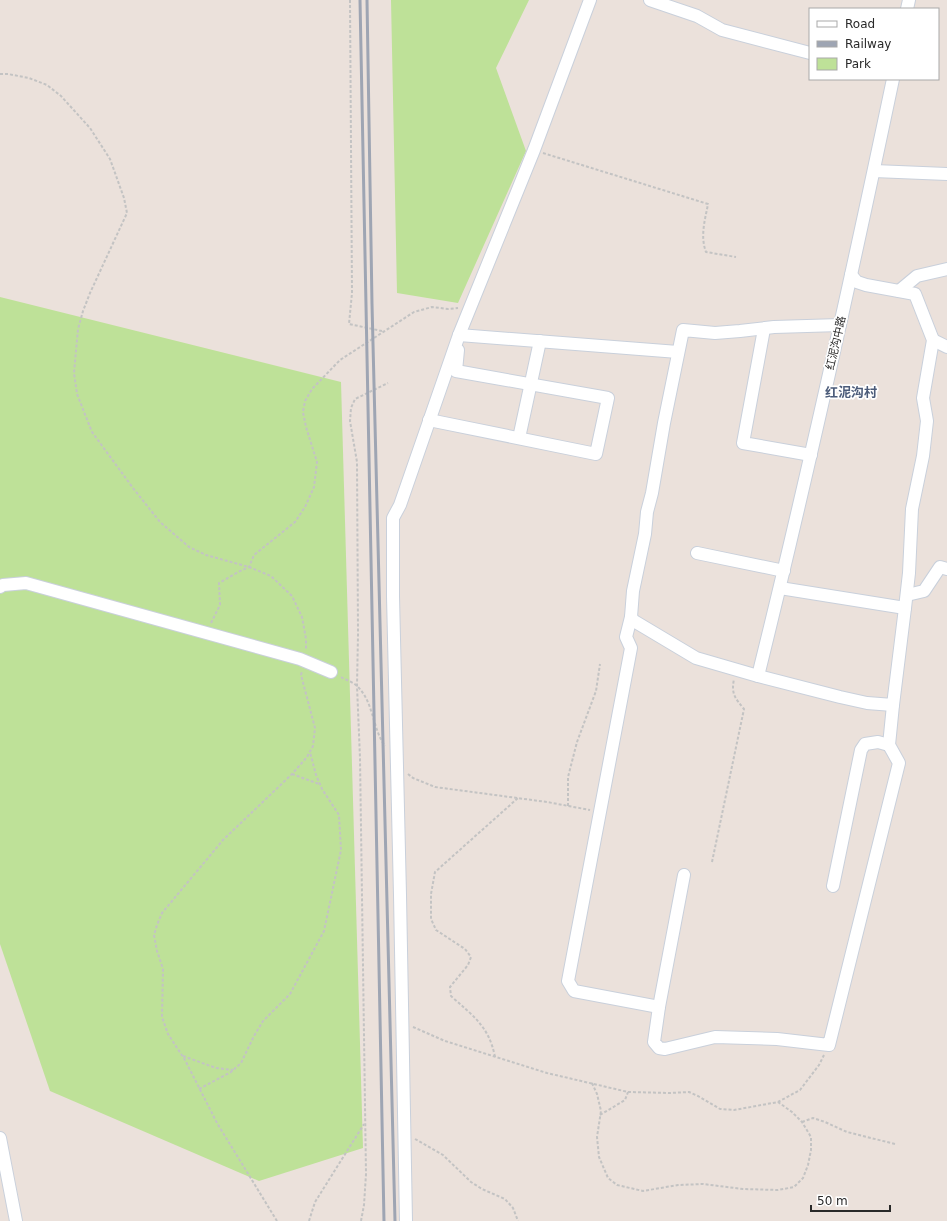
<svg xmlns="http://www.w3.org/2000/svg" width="947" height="1221" viewBox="0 0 947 1221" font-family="'DejaVu Sans','Noto Sans SC',sans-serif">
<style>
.green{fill:#bee198}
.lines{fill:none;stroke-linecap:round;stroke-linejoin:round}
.minor-casing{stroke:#c9d0db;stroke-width:14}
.path{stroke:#c3c3c3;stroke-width:2;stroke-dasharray:3 2;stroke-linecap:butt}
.minor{stroke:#fff;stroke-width:12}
.rail{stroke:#9ea5b3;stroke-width:3}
.labels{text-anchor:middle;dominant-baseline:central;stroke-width:3.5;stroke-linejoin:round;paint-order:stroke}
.street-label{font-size:11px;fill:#292929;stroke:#fff}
.quarter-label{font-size:13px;font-weight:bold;fill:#4b5b79;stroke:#fff}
</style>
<rect width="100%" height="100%" fill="#ebe1db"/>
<!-- green -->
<g class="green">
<path d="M 391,0 L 529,0 L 496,68 L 526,151 L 458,303 L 397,293 Z"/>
<path d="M 0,297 L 341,382 L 363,1148 L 259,1181 L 50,1091 L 0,944 Z"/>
</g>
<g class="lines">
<!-- minor casing -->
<g class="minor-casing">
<g id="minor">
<path d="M 650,0 L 697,16 L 722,30 L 810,53"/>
<path d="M 907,9 L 909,0"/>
<path d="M 874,171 L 947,174"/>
<path d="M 899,291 L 917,276 L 947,269"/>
<path d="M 840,325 L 774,327 L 740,331 L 715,333 L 683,330 L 664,423 L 652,493 L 647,512 L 645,534 L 633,591 L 631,617 L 634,621 L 696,658 L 758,676 L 840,697 L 867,703 L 893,705 L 905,608"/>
<path d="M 764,329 L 743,443 L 811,455"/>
<path d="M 459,335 L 678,352"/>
<path d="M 933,340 L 947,347"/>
<path d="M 429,420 L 596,454 L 608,398 L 456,371 L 458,350"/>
<path d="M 519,438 L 540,341"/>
<path d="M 697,553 L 784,571"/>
<path d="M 0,587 L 3,585 L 26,583 L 300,659 L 331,672"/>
<path d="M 780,588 L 905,608 L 909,573 L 912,509 L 923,456 L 927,421 L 923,398 L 933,340 L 915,294 L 866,285 L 857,282 L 851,275"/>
<path d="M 907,595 L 924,591 L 940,567 L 947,569"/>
<path d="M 631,617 L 626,637 L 631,648 L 568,981 L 574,991 L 659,1007 L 654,1042 L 659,1048 L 665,1049 L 715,1037 L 777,1039 L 829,1045 L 899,763 L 889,745 L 893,705"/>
<path d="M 758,676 C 807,478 851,279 893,79"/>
<path d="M 833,886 L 861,750 L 865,744 L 878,742 L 889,745"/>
<path d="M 659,1007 L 684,875"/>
<path d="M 0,1138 L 16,1221"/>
<path d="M 406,1221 L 400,895 L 393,596 L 393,518 L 400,505 L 459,335 L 534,150 L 590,0"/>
</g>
</g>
<!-- path -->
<g class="path">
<path d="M 350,0 L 352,293 L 349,324 L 382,331"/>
<path d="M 0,74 L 8,74 L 29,78 L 47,85 L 61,96 L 90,128 L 110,159 L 124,198 L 127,213 L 90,293 L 83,311 L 78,329 L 74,373 L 77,394 L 92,432 L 133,488 L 160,522 L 189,547 L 206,555 L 249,567 L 271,576 L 292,596 L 302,617 L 306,639 L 306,650"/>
<path d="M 543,153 L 708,204 C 705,220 700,236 706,252 L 736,257"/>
<path d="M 211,623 L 220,605 L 219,583 L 240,571 L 249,567 L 254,555 L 295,522 L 305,507 L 314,487 L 317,462 L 306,427 L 303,412 L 305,401 L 312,389 L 340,360 L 414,312 L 432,307 L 448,309 L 458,308"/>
<path d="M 341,677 C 346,680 353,682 357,686 C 374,702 372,728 385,746"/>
<path d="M 292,774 L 319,784"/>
<path d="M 408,774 L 413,778 L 435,787 L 547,802 L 590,810"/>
<path d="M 568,806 L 568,777 L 577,742 L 596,691 L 600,664"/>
<path d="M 712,862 L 744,709 C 735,698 731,694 734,679"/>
<path d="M 413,1027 L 445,1041 L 547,1073 L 628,1092 L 670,1093 L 689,1092 L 698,1096 L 720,1109 L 734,1110 L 778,1102 L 800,1090 L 819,1065 L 824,1055"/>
<path d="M 183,1056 L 216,1068 L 233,1070"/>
<path d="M 495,1057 C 489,1026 473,1016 451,996 L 450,987 L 468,965 L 471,957 L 465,949 L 436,930 L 431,919 L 431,894 L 435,872 L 518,798"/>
<path d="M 592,1083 L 597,1094 L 601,1111 L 597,1137 L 599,1157 L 608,1178 L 617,1185 L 643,1191 L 678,1185 L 703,1184 L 743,1189 L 778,1190 L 794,1187 L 803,1178 L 808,1165 L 811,1150 L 811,1137 L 802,1122 L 792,1112 L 778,1102"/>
<path d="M 199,1089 L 231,1072 L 241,1063 L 254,1036 L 263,1021 L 290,994 L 324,931 L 341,850 L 339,815 L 322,789 L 316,775 L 310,752"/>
<path d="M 600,1115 L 625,1100 L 628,1092"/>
<path d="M 802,1122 L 813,1118 L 825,1122 L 847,1132 L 895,1144"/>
<path d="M 415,1139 L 443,1155 L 471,1182 L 482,1189 L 505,1199 L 513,1208 L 518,1221"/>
<path d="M 277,1221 L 217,1123 L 185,1060 L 168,1034 L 162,1017 L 163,969 L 157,951 L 154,935 L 157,925 L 162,913 L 223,840 L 292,774 L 307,757 L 313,746 L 315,728 L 301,675 L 302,671"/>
<path d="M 309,1221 L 315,1202 L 364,1124"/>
<path d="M 361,1221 L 364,1205 L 366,1174 L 360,758 L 357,686 L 358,634 L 357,462 L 350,421 L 351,408 L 355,399 L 388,383"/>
</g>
<!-- minor -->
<use href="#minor" class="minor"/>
<!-- rail -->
<g class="rail">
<path d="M 360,0 L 384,1221"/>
<path d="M 367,0 L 372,304 L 395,1221"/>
</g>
</g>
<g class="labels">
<!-- street labels -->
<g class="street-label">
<text transform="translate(836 343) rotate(-77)">红泥沟中路</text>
</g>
<!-- quarter labels -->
<g class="quarter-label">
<text x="851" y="392">红泥沟村</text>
</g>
</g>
<!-- legend -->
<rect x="809" y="8" width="130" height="72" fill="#ffffff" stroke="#a9a9a9"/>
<rect x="817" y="21" width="20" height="6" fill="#ffffff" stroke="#a9a9a9"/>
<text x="845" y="28" font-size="12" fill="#292929">Road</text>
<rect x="817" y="41" width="20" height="6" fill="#9ea5b3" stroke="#a9a9a9"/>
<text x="845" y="48" font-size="12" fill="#292929">Railway</text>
<rect x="817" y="58" width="20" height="12" fill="#bee198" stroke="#a9a9a9"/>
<text x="845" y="68" font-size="12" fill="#292929">Park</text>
<!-- scale -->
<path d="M811 1205v6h79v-6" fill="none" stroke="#292929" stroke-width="2"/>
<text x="817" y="1205" font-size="12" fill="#292929" stroke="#ffffff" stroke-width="3" paint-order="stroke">50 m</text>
</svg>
